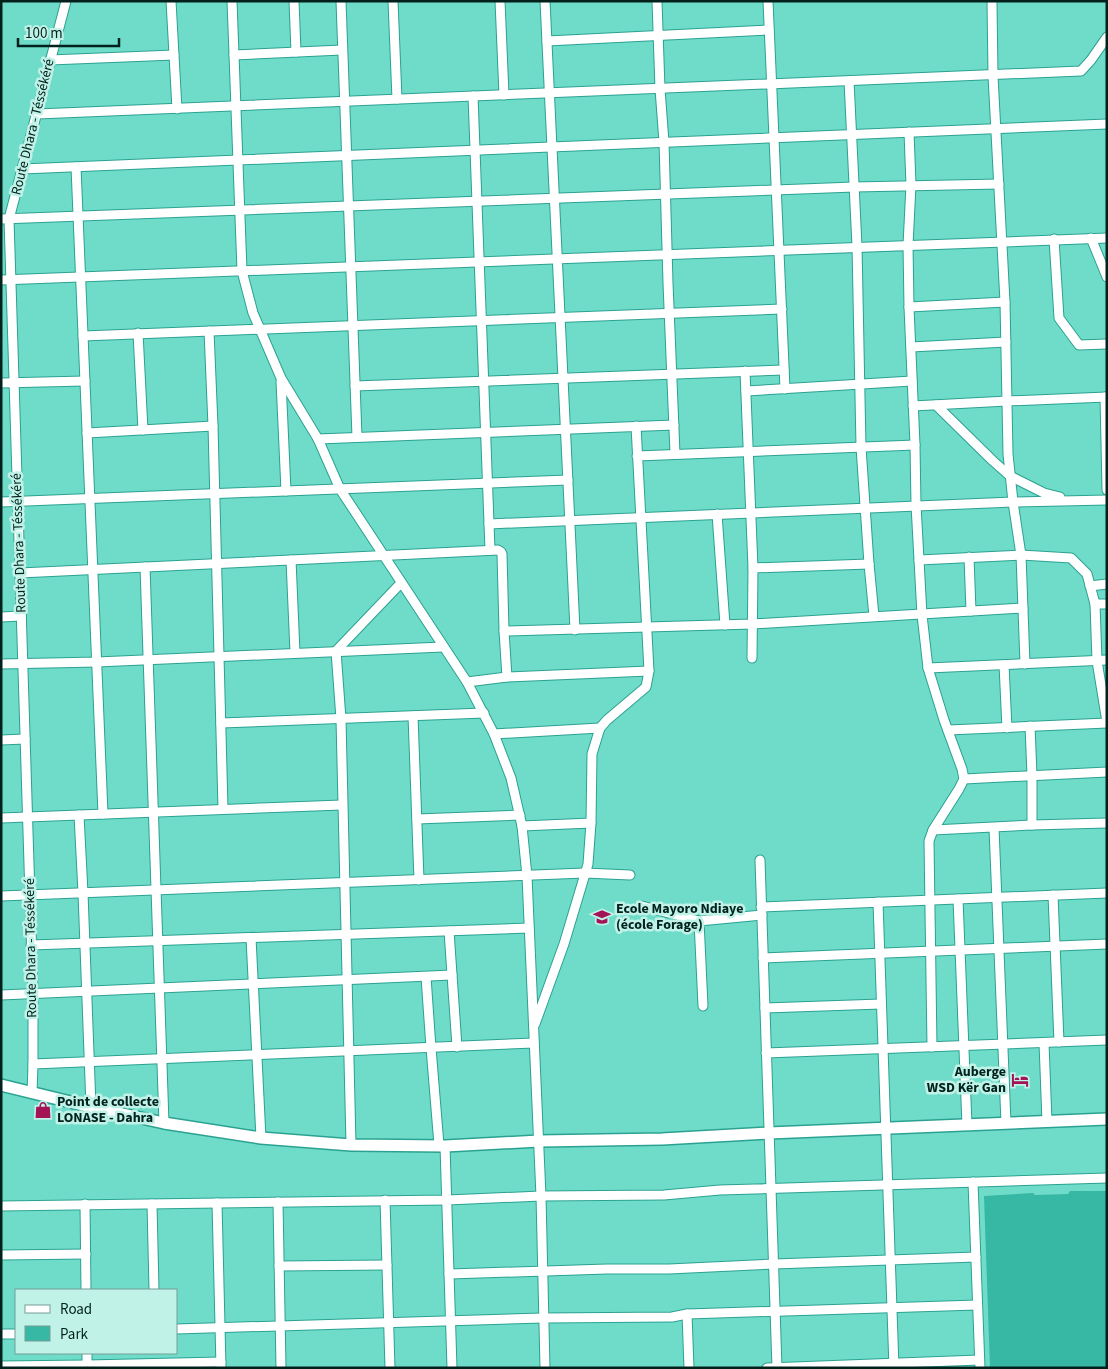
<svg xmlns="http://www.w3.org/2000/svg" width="1108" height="1369" viewBox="0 0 1108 1369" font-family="'Source Sans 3',sans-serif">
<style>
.green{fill:#36b8a5}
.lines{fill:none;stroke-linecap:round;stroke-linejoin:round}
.minor-casing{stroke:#2ba291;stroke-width:11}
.major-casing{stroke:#2ba291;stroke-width:14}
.minor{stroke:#fff;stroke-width:9}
.major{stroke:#fff;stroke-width:11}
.labels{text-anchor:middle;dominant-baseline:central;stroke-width:5;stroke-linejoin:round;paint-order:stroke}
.street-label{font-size:14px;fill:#00211c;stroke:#c1f2e8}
.poi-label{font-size:14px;font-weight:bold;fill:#00211c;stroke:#c1f2e8;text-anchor:start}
</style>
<rect width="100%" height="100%" fill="#6fdcca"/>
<!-- green -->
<path class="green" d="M 1070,1191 L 1107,1191 L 1107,1368 L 990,1368 L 984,1196 L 1033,1193 L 1035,1195 L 1068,1194 Z"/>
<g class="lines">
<!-- minor casing -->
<g class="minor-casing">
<g id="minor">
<path d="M 171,1 L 177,109"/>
<path d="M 232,1 L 242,271 L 253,313 L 281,378 L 318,439 L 340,489 L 467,682 L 494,734 L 511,778 L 522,826 L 527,876 L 541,1196 L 545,1368"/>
<path d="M 294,1 L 296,52"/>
<path d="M 341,1 L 357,437"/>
<path d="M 393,1 L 397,99"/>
<path d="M 500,1 L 504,95"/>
<path d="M 545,1 L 575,630"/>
<path d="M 657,1 L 660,89 L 664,142 L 668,283 L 675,454"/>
<path d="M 768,1 L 785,389"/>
<path d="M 992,1 L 993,76 L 1005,302 L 1008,454 L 1013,502 L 1021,555 L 1025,664"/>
<path d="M 547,41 L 769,30"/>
<path d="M 234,55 L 342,50"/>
<path d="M 50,60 L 174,55"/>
<path d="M 849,81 L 857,246 L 861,447 L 869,564 L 874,616"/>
<path d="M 473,96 L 490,550"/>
<path d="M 37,114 L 1081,71 L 1091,60 L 1107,37"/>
<path d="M 909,132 L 911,185 L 908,245 L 909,307 L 915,445 L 916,505 L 922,615 L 928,668 L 944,720 L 962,769 L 964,779 L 959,789 L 933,830 L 929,841 L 932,1047"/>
<path d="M 76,167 L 103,814"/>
<path d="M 22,169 L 1107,124"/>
<path d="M 1,219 L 854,187 L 999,184"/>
<path d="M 1091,238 L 1107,277"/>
<path d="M 1054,239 L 1059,318 L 1079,345 L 1107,344"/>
<path d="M 1,280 L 1107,238"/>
<path d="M 909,307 L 1005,302"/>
<path d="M 209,331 L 213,426 L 223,809"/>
<path d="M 138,333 L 143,430"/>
<path d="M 83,336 L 782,309"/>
<path d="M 911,347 L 1006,342"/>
<path d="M 745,371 L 753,568 L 752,658"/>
<path d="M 281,381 L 286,491"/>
<path d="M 1,383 L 85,381"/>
<path d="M 355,386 L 784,370"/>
<path d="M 746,391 L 912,381"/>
<path d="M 1105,397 L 1107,490"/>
<path d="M 936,405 L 993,461 L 1010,476 L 1044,493 L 1060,497"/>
<path d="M 913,406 L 1007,401 L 1107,397"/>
<path d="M 87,433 L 213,426"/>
<path d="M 318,439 L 674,425"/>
<path d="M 637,456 L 915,445"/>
<path d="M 1,502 L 568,480"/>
<path d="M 717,514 L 725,625"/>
<path d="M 489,524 L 1013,502 L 1107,500"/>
<path d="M 969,557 L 971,611"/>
<path d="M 291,560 L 295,653"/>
<path d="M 919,560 L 1021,555 L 1071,558 L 1087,574 L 1095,604 L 1097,661 L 1107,722"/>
<path d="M 145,567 L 164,1123"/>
<path d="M 753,568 L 869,564"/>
<path d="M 20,573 L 498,550 L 501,552 L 502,554 L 504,631 L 507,677"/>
<path d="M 1090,586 L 1107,584"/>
<path d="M 1095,604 L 1107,604"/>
<path d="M 1,617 L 21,616"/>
<path d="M 504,631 L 752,624 L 1023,608"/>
<path d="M 1,664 L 97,662 L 443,647"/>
<path d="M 1004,665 L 1007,728"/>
<path d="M 928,668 L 1107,660"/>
<path d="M 467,682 L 507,677 L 649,671"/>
<path d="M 413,716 L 419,880"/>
<path d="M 221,723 L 484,713"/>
<path d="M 1030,726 L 1032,775 L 1032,825"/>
<path d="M 948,730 L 1107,723"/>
<path d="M 494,734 L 600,728"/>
<path d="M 1,740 L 25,739"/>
<path d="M 964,779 L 1107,772"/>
<path d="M 79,815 L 83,893 L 91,1107"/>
<path d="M 1,818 L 342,805"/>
<path d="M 417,819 L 520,815"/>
<path d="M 522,826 L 591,823"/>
<path d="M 994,828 L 1006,1123"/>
<path d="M 933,830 L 1032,825 L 1107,823"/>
<path d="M 760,860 L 777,1368"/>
<path d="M 1053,895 L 1059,1042"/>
<path d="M 1,896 L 585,873 L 630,875"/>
<path d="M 958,899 L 967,1125"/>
<path d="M 878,902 L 894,1368"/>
<path d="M 642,906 L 699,921 L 762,915"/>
<path d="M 761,907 L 1107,893"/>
<path d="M 699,921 L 703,1006"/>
<path d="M 449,931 L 457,1047"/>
<path d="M 251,938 L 261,1138"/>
<path d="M 31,945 L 529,928"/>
<path d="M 763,958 L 1107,944"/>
<path d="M 426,977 L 431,1048 L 439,1145"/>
<path d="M 1,995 L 452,975"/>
<path d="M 765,1008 L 881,1004"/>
<path d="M 535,1024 L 564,944 L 588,864 L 591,823 L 592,754 L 600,728 L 607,720 L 646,687 L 649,671 L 636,426"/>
<path d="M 1044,1043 L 1047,1122"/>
<path d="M 766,1053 L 1107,1040"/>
<path d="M 33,1064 L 534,1043"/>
<path d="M 32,1093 L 33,1064 L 33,993 L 9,219 L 66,1"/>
<path d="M 351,1145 L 341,719 L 336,651 L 401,583"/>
<path d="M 445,1146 L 452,1368"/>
<path d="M 973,1182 L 980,1368"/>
<path d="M 385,1200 L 390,1368"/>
<path d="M 278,1202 L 281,1368"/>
<path d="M 217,1203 L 221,1367"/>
<path d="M 85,1204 L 86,1290"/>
<path d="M 152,1204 L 154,1290"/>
<path d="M 1,1206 L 447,1200 L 541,1196 L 664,1195 L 720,1190 L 1107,1178"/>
<path d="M 1,1255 L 86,1254"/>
<path d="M 279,1266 L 387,1265"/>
<path d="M 449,1274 L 607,1269 L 669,1269 L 774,1264 L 976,1257"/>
<path d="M 687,1314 L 689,1368"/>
<path d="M 176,1329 L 543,1318 L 672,1317 L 687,1314 L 977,1305"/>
<path d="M 1,1334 L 16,1334"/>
<path d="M 87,1353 L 87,1368"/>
<path d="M 1,1366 L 87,1365 L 221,1362"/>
<path d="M 767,1368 L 979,1360"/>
</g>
</g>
<!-- major casing -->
<g class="major-casing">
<path id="major" d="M 1,1085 L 91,1107 L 164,1123 L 261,1138 L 351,1145 L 445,1146 L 539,1141 L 662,1139 L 769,1133 L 1107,1119"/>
</g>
<!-- minor -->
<use href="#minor" class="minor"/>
<!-- major -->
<use href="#major" class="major"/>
</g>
<!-- icons -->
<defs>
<g id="school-bare" transform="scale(1.35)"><path d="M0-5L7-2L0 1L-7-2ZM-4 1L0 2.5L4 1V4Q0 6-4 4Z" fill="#a41355" stroke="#c1f2e8" stroke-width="2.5" paint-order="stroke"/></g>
<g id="hotel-bare" transform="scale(1.35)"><path d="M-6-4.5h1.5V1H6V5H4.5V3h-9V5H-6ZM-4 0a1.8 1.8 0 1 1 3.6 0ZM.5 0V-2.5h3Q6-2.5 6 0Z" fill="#a41355" stroke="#c1f2e8" stroke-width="2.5" paint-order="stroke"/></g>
<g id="shop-bare" transform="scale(1.35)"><path d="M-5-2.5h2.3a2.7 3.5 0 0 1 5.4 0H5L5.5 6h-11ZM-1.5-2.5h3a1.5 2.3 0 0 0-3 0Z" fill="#a41355" stroke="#c1f2e8" stroke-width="2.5" paint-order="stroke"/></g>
</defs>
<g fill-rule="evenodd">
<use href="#school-bare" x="602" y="917"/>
<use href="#hotel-bare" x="1020" y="1080"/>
<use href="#shop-bare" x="43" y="1110"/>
</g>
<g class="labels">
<!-- street labels -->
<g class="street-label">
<text transform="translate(33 127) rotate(-76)">Route Dhara - Téssékéré</text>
<text transform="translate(19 543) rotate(-92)">Route Dhara - Téssékéré</text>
<text transform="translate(31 948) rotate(-91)">Route Dhara - Téssékéré</text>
</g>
<!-- poi labels -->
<g class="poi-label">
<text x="616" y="909">Ecole Mayoro Ndiaye<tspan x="616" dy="16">(école Forage)</tspan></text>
<text x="1006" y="1072" text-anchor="end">Auberge<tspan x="1006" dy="16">WSD Kër Gan</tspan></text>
<text x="57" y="1102">Point de collecte<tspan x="57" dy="16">LONASE - Dahra</tspan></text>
</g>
</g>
<!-- border -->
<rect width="1108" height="1369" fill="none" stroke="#00211c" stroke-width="5"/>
<!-- legend -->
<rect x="15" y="1289" width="162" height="65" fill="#c1f2e8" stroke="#749e96"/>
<rect x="25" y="1305" width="25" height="8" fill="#ffffff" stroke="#749e96"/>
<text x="60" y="1314" font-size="15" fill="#00211c">Road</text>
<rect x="25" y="1326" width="25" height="15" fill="#36b8a5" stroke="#749e96"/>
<text x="60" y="1339" font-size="15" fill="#00211c">Park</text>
<!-- scale -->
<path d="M18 38v8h101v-8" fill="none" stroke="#00211c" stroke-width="2.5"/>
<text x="25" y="38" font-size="15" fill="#00211c" stroke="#c1f2e8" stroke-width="4" paint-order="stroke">100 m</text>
</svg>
